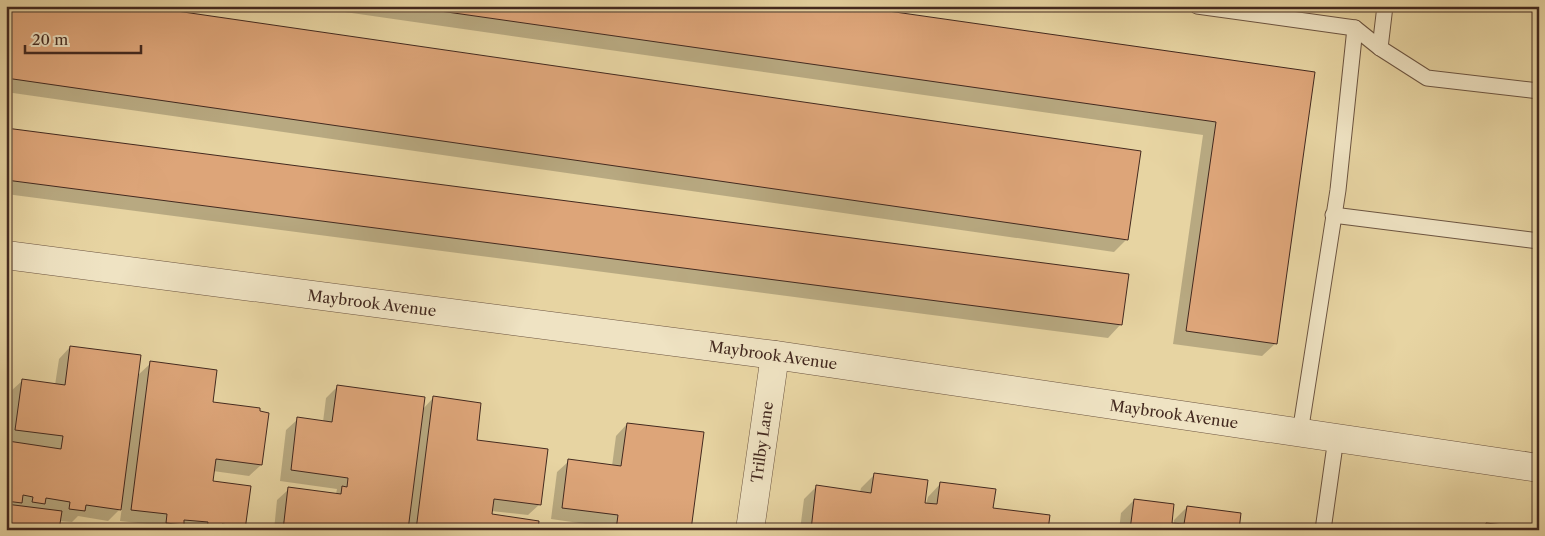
<svg xmlns="http://www.w3.org/2000/svg" width="1545" height="536" viewBox="0 0 1545 536" font-family="'Libre Caslon Text',serif">
<style>
.shadow{fill:#0003}
.building{fill:#dda579;stroke:#43291f}
.lines{fill:none;stroke-linecap:round;stroke-linejoin:round}
.service-casing{stroke:#6c5440;stroke-width:17}
.minor-casing{stroke:#6c5440;stroke-width:29}
.service{stroke:#efe3c3;stroke-width:15}
.minor{stroke:#efe3c3;stroke-width:28}
.labels{text-anchor:middle;dominant-baseline:central;stroke-width:4.5;stroke-linejoin:round;paint-order:stroke}
.street-label{font-size:15px;fill:#43291f;stroke:#efe3c3}
</style>
<rect width="100%" height="100%" fill="#e7d4a2"/>
<filter id="stains"><feTurbulence type="fractalNoise" baseFrequency=".004" numOctaves="4"/><feColorMatrix values="0 0 0 0 .2 0 0 0 0 .09 0 0 0 0 .02 0 0 0 .5 -.17"/></filter>
<radialGradient id="worn" r=".72"><stop offset=".6" stop-color="#630" stop-opacity="0"/><stop offset="1" stop-color="#630" stop-opacity=".3"/></radialGradient>
<!-- shadow -->
<g class="shadow">
<path d="M 6,6 L 1127,239 L 1114,252 L 6,92 Z"/>
<path d="M 303,6 L 844,6 L 1314,73 L 1276,343 L 1262,356 L 1173,344 L 1203,135 Z"/>
<path d="M 6,130 L 1121,324 L 1108,338 L 6,194 Z"/>
<path d="M 70,347 L 137,376 L 151,363 L 212,403 L 261,465 L 249,476 L 213,471 L 211,482 L 244,530 L 156,530 L 156,525 L 120,521 L 122,507 L 108,521 L 78,516 L 72,522 L 59,521 L 6,530 L 6,444 L 9,442 L 6,441 L 6,427 L 11,391 L 23,380 L 55,385 L 59,359 Z"/>
<path d="M 337,387 L 423,409 L 433,398 L 540,504 L 528,515 L 491,511 L 491,515 L 537,530 L 274,530 L 277,500 L 289,489 L 336,494 L 337,489 L 280,481 L 286,430 L 298,419 L 323,422 L 326,398 Z"/>
<path d="M 627,424 L 690,530 L 607,530 L 607,527 L 551,519 L 557,472 L 569,461 L 612,466 L 616,436 Z"/>
<path d="M 874,475 L 924,504 L 926,504 L 928,497 L 941,483 L 991,510 L 1047,530 L 800,530 L 804,499 L 817,486 L 860,492 L 861,488 Z"/>
<path d="M 1134,500 L 1171,524 L 1174,524 L 1174,520 L 1187,507 L 1237,530 L 1119,530 L 1121,513 Z"/>
<path d="M 564,527 L 583,530 L 561,530 Z"/>
</g>
<!-- building -->
<g class="building">
<path d="M 6,6 L 142,6 L 1141,151 L 1128,240 L 6,78 Z"/>
<path d="M 405,6 L 853,6 L 1315,72 L 1277,344 L 1186,331 L 1216,122 Z"/>
<path d="M 6,128 L 1129,274 L 1122,325 L 6,180 Z"/>
<path d="M 70,346 L 141,355 L 121,510 L 86,505 L 85,511 L 69,509 L 70,502 L 46,498 L 45,504 L 32,502 L 33,497 L 23,495 L 22,503 L 6,501 L 8,441 L 61,449 L 63,436 L 15,430 L 22,379 L 65,385 Z"/>
<path d="M 150,361 L 217,370 L 213,402 L 260,408 L 260,411 L 269,413 L 262,465 L 216,459 L 213,481 L 251,486 L 245,530 L 228,530 L 229,525 L 222,524 L 221,530 L 207,529 L 208,522 L 184,520 L 184,525 L 166,523 L 167,514 L 131,510 Z"/>
<path d="M 337,385 L 425,397 L 408,530 L 283,530 L 288,487 L 341,494 L 342,486 L 347,487 L 348,478 L 291,470 L 297,417 L 332,422 Z"/>
<path d="M 433,396 L 481,403 L 477,440 L 548,449 L 541,505 L 494,499 L 492,514 L 539,521 L 538,530 L 416,530 Z"/>
<path d="M 627,423 L 704,432 L 691,530 L 616,530 L 618,515 L 562,508 L 568,459 L 621,466 Z"/>
<path d="M 874,473 L 928,480 L 925,503 L 937,504 L 940,482 L 996,489 L 993,508 L 1050,515 L 1048,530 L 811,530 L 816,485 L 871,493 Z"/>
<path d="M 1134,499 L 1174,504 L 1172,523 L 1184,524 L 1187,506 L 1241,513 L 1239,530 L 1130,530 Z"/>
<path d="M 6,504 L 62,511 L 59,530 L 6,530 Z"/>
<path d="M 1486,523 L 1539,529 L 1539,530 L 1485,530 Z"/>
</g>
<g class="lines">
<!-- service casing -->
<g class="service-casing">
<g id="service">
<path d="M 1197,6 L 1355,28 L 1380,48 L 1427,78 L 1539,91"/>
<path d="M 1380,48 L 1385,6"/>
<path d="M 1333,215 L 1539,241"/>
<path d="M 1300,433 L 1338,190 L 1355,28"/>
<path d="M 1323,530 L 1336,438"/>
</g>
</g>
<!-- minor casing -->
<g class="minor-casing">
<g id="minor">
<path d="M 6,255 L 775,355 L 1539,468"/>
<path d="M 750,530 L 775,355"/>
</g>
</g>
<!-- service -->
<use href="#service" class="service"/>
<!-- minor -->
<use href="#minor" class="minor"/>
</g>
<g class="labels">
<!-- street labels -->
<g class="street-label">
<text transform="translate(372 303) rotate(7)">Maybrook Avenue</text>
<text transform="translate(773 355) rotate(8)">Maybrook Avenue</text>
<text transform="translate(1174 414) rotate(8)">Maybrook Avenue</text>
<text transform="translate(762 442) rotate(-82)">Trilby Lane</text>
</g>
</g>
<!-- margin -->
<rect width="1545" height="536" fill="none" stroke="#e7d4a2" stroke-width="25"/>
<rect x="8" y="8" width="1530" height="521" fill="none" stroke="#43291f" stroke-width="2.5"/>
<rect x="12" y="12" width="1520" height="511" fill="none" stroke="#43291f"/>
<!-- scale -->
<path d="M25 45v8h116v-8" fill="none" stroke="#43291f" stroke-width="2.5"/>
<text x="32" y="45" font-size="15" fill="#43291f" stroke="#efe3c3" stroke-width="4" paint-order="stroke">20 m</text>
<rect width="100%" height="100%" filter="url(#stains)"/>
<rect width="100%" height="100%" fill="url(#worn)"/>
</svg>
